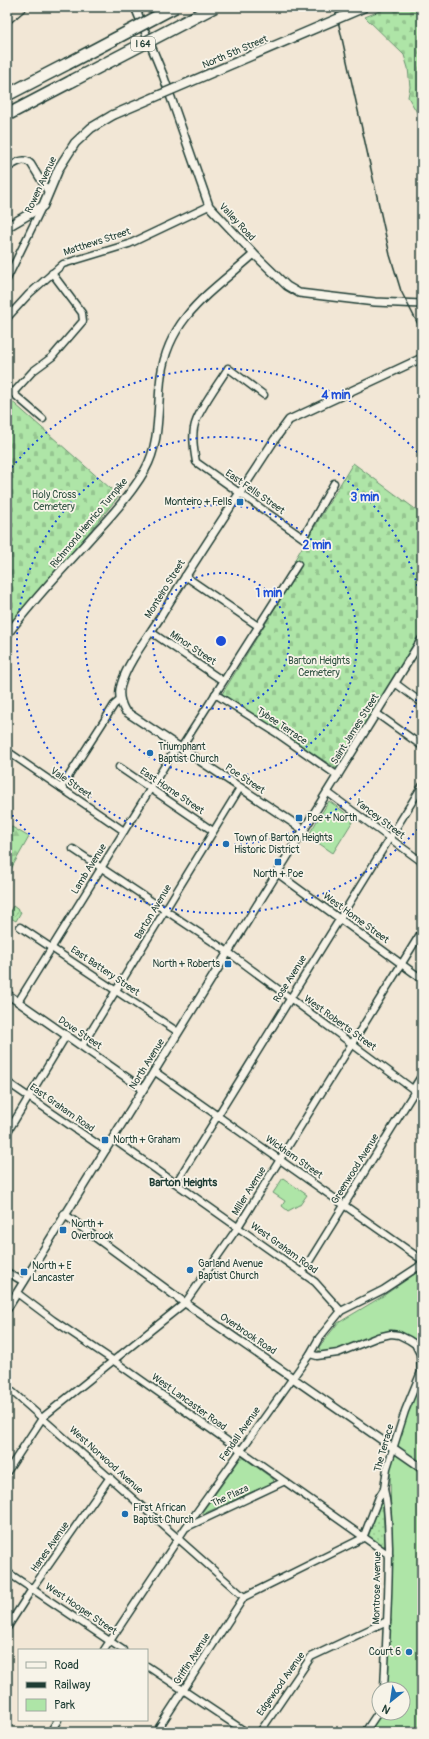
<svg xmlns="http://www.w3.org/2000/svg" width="429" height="1739" viewBox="0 0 429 1739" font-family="Pangolin,sans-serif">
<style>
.grass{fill:url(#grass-dots);stroke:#66916e}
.forest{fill:url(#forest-firs);stroke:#66916e}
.cemetery{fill:url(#cemetery-stones);stroke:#66916e}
.park{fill:#aee5a7;stroke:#66916e}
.garden{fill:url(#garden-furrows);stroke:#66916e}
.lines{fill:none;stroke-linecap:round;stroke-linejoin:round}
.minor-casing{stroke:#1f3d34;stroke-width:9}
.tertiary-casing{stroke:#1f3d34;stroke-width:10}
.secondary-casing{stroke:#1f3d34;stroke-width:11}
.motorway-casing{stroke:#1f3d34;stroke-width:14}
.minor{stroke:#f7f3e8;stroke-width:6}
.tertiary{stroke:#f7f3e8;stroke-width:7}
.secondary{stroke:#f7f3e8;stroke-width:8}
.motorway{stroke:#f7f3e8;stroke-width:11}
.rail{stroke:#1f3d34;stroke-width:1.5}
.secondary-bridge-casing{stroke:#1f3d34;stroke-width:11;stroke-linecap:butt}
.motorway-bridge-casing{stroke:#1f3d34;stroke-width:14;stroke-linecap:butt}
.secondary-bridge{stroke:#f7f3e8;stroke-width:8}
.motorway-bridge{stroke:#f7f3e8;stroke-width:11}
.ring{fill:none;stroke:#1d4ed8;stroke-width:2;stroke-dasharray:2 4}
.poi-dot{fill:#1f6fb2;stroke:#f7f3e8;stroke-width:1.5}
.labels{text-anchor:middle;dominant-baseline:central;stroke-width:3.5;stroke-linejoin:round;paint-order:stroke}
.shield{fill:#f7f3e8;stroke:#60746a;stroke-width:1}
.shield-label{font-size:9px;font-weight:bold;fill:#1f3d34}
.street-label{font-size:10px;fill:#1f3d34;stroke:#f7f3e8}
.park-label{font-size:10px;fill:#345645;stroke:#f7f3e8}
.poi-label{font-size:10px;fill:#1f3d34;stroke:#f7f3e8;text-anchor:start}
.neighbourhood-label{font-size:11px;font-weight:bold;fill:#1f3d34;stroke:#f7f3e8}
.centre{fill:#1d4ed8;stroke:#f7f3e8;stroke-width:2}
.ring-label{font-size:12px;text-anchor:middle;font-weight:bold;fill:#1d4ed8;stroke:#f7f3e8;stroke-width:3.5;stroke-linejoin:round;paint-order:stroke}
</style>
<defs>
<pattern id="grass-dots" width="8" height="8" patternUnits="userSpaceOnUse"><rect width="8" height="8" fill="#aee5a7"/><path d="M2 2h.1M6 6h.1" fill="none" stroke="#95c590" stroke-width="1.8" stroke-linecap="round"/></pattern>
<pattern id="forest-firs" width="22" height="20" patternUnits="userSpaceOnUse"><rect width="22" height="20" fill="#aee5a7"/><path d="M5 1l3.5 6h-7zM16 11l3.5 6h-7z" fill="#95c590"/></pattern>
<pattern id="cemetery-stones" width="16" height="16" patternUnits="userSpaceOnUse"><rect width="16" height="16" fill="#aee5a7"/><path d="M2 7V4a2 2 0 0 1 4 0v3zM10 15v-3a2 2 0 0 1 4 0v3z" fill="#95c590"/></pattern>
<pattern id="garden-furrows" width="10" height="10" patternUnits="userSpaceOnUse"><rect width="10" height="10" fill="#aee5a7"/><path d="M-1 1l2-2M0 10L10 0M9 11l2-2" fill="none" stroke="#95c590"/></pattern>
</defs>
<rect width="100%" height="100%" fill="#f2e7d6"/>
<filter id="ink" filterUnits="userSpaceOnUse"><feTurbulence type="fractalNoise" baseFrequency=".025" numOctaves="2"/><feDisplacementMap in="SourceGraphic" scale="8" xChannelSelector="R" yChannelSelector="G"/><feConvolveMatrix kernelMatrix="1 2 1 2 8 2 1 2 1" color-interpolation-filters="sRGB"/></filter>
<g filter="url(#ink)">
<!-- grass -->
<path class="grass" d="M 380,1503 L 383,1505 L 385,1545 L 383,1547 L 368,1537 Z"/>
<!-- forest -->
<path class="forest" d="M 7,824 L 29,837 L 7,876 Z"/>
<!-- cemetery -->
<g class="cemetery">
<path d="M 389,7 L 422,7 L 422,121 L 408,97 L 410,87 L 408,68 L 404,55 L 365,17 Z"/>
<path d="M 7,397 L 119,496 L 7,631 Z"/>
<path d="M 353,463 L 422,514 L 422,631 L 337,769 L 222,694 L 301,566 L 294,561 Z"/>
</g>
<!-- park -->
<g class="park">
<path d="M 329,801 L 354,819 L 333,853 L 308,836 Z"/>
<path d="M 283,1178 L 307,1195 L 300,1205 L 299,1205 L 288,1211 L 282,1206 L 285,1201 L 273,1193 Z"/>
<path d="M 422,1269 L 422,1354 C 413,1339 408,1333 390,1331 C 373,1334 333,1358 318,1351 L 320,1350 L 319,1347 L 338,1323 L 383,1296 Z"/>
<path d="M 422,1375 L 422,1732 L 369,1732 L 381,1713 L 403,1713 L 403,1689 L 387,1689 L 392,1574 L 390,1470 L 405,1418 Z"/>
<path d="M 241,1458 L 244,1458 L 273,1479 L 274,1482 L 203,1514 L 203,1511 Z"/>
</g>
<!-- garden -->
<path class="garden" d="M 13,906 L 21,912 L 16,921 L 7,916 Z"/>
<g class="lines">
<!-- minor casing -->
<g class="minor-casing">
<g id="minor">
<path d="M 7,168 C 15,164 23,156 31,164 L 48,192"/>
<path d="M 7,220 L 10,225"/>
<path d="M 7,279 L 42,207"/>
<path d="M 7,318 L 29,294 L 63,264 L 129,244 L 209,206"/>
<path d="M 7,388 L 43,419"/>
<path d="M 13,393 L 33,371 L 52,357 L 83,321 L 82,313 L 52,273"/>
<path d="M 264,395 L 228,368 C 219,383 196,413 194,428 C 192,439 194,451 196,462 L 303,538 L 334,483"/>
<path d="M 185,576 L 258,626"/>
<path d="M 151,632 L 223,681"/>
<path d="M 395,683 L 422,703"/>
<path d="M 215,694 L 278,734 L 338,776"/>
<path d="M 376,713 L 422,746"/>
<path d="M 181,748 L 298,564"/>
<path d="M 7,751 L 124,831"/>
<path d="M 119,767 L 213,831"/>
<path d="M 61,788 L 109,713 L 114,705 L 120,700"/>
<path d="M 327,792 L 422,862"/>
<path d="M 73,849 L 228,952 L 422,1096"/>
<path d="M 277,873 L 422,979"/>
<path d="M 20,927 L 178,1032"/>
<path d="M 18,1002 L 177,746"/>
<path d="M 82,1046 L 240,788"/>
<path d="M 154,1071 L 422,1260"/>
<path d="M 7,1082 L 106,1150"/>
<path d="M 7,1133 L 66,1036"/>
<path d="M 113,1139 L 315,1282 L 341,1311"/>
<path d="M 176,1183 L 422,786"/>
<path d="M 7,1272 L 24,1282"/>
<path d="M 302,1273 L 413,1094 L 415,1086 L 422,1075"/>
<path d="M 17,1293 L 53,1320 L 117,1363 L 389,1555"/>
<path d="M 7,1387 L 244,1597"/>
<path d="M 7,1472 L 43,1417 L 185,1303 L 238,1227 L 422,931"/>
<path d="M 384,1489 C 389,1508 388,1527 389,1547 C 389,1594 386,1642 384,1689"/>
<path d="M 187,1527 L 283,1482"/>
<path d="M 7,1572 L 123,1650"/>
<path d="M 7,1628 L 32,1589 L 110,1477"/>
<path d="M 104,1650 L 186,1527 L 310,1354 L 319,1338 L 341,1311 L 383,1290 L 418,1267 L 422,1262"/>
<path d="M 147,1666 L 246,1732"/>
<path d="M 50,1732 L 58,1720"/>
<path d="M 156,1732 L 244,1597 L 363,1538 L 379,1497 L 384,1489 L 387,1468 L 405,1411 L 421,1372 L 420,1354 L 415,1344 L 409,1340 L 399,1335 L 391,1334 L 378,1337 L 338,1353 L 317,1356 L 310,1354"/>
<path d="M 260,1732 L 311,1657 L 387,1621"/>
<path d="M 365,1732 L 379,1711"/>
</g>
</g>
<!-- tertiary casing -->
<g class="tertiary-casing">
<g id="tertiary">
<path d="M 135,7 L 163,75 L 209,206 L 254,254 L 287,286 L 299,293 L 375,302 L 422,304"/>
<path d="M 7,635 C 33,599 66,566 96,532 C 114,513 132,493 145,470 C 161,442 157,407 161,376 C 169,316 213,291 254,254"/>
<path d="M 304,830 L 125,711 C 120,702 118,694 121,685 C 128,661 148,637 161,616 C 197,556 237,498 275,439 L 289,420 L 422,358"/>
<path d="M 7,994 L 143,1089"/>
<path d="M 64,1214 L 185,1303 L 422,1468"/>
<path d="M 7,1309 L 422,639"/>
</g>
</g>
<!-- secondary casing -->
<g class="secondary-casing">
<path id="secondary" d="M 7,227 L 43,206 L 59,168 L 75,143 L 91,128 L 113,115"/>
</g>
<!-- motorway casing -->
<g class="motorway-casing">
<g id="motorway">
<path d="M 7,95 L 67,64"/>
<path d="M 7,115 L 72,81"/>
</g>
</g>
<!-- minor -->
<use href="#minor" class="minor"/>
<!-- tertiary -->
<use href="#tertiary" class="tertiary"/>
<!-- secondary -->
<use href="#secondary" class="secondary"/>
<!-- motorway -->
<use href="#motorway" class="motorway"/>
<!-- rail -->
<g class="rail">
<path d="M 335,7 L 390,255 L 401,291 L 422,332"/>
<path d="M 7,26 L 29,7"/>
</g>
<!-- secondary-bridge casing -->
<g class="secondary-bridge-casing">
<path id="secondary-bridge" d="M 113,115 L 365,7"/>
</g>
<!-- motorway-bridge casing -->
<g class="motorway-bridge-casing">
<g id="motorway-bridge">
<path d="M 67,64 L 175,7"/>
<path d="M 72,81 L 214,7"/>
</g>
</g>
<!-- secondary-bridge -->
<use href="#secondary-bridge" class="secondary-bridge"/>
<!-- motorway-bridge -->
<use href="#motorway-bridge" class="motorway-bridge"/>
</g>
</g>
<!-- distance rings -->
<g class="ring">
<circle cx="221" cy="641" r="68"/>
<circle cx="221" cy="641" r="136"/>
<path d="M422 676A204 204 0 1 1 422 606"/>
<path d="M422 825A272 272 0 0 1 8 810M8 472A272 272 0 0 1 422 457"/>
</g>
<!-- markers -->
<g class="poi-dot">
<rect x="236" y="498" width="8" height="8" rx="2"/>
<circle cx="150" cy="753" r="4"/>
<rect x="295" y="814" width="8" height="8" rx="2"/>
<circle cx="226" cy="844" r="4"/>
<rect x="274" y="858" width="8" height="8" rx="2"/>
<rect x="224" y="960" width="8" height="8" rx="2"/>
<rect x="101" y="1136" width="8" height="8" rx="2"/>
<rect x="59" y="1226" width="8" height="8" rx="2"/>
<circle cx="190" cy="1270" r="4"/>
<rect x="20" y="1268" width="8" height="8" rx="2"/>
<circle cx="125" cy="1514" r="4"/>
<circle cx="409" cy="1652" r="4"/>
</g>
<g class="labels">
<!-- shield labels -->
<rect class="shield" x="131" y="37" width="24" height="14" rx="3"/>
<g class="shield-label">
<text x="143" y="44">I 64</text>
</g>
<!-- street labels -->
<g class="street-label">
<text transform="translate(235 52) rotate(-23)">North 5th Street</text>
<text transform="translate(41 185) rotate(-65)">Rowen Avenue</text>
<text transform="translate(237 222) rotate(47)">Valley Road</text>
<text transform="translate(97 242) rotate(-18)">Matthews Street</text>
<text transform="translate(255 492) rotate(35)">East Fells Street</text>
<text transform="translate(89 523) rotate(-50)">Richmond Henrico Turnpike</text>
<text transform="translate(165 589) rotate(-58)">Monteiro Street</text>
<text transform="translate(193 648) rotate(34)">Minor Street</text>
<text transform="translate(282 726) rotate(34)">Tybee Terrace</text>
<text transform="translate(355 729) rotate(-58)">Saint James Street</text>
<text transform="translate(245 779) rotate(34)">Poe Street</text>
<text transform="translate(71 783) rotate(34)">Vale Street</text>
<text transform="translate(172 791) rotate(34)">East Home Street</text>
<text transform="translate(380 819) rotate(37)">Yancey Street</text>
<text transform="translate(89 869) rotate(-58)">Lamb Avenue</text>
<text transform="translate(153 912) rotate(-59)">Barton Avenue</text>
<text transform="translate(356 918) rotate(36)">West Home Street</text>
<text transform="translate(105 971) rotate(34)">East Battery Street</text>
<text transform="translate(290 979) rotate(-58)">Rose Avenue</text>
<text transform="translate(340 1023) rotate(36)">West Roberts Street</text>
<text transform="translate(80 1033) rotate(34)">Dove Street</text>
<text transform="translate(147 1064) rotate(-58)">North Avenue</text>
<text transform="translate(62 1108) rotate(35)">East Graham Road</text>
<text transform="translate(294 1157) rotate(35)">Wickham Street</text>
<text transform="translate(355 1169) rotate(-58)">Greenwood Avenue</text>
<text transform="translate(249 1191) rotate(-58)">Miller Avenue</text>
<text transform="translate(284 1248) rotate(36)">West Graham Road</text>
<text transform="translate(248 1334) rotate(34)">Overbrook Road</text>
<text transform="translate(189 1402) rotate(36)">West Lancaster Road</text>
<text transform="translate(240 1434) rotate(-55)">Fendall Avenue</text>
<text transform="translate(384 1448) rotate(-74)">The Terrace</text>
<text transform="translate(106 1460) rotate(42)">West Norwood Avenue</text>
<text transform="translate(230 1496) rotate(-25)">The Plaza</text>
<text transform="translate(50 1547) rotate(-55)">Hanes Avenue</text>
<text transform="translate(377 1588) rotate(-89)">Montrose Avenue</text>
<text transform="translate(81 1609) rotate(34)">West Hooper Street</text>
<text transform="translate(192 1659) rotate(-57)">Griffin Avenue</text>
<text transform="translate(281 1684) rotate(-55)">Edgewood Avenue</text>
</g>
<!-- park labels -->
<g class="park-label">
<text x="54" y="495">Holy Cross<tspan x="54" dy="12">Cemetery</tspan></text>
<text x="319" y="661">Barton Heights<tspan x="319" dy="12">Cemetery</tspan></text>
</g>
<!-- poi labels -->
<g class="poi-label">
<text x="232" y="502" text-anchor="end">Monteiro + Fells</text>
<text x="158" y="747">Triumphant<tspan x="158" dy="12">Baptist Church</tspan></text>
<text x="307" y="818">Poe + North</text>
<text x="234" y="838">Town of Barton Heights<tspan x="234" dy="12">Historic District</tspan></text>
<text x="278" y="874" text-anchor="middle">North + Poe</text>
<text x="220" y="964" text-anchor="end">North + Roberts</text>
<text x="113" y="1140">North + Graham</text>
<text x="71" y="1224">North +<tspan x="71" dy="12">Overbrook</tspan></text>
<text x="198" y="1264">Garland Avenue<tspan x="198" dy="12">Baptist Church</tspan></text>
<text x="32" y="1266">North + E<tspan x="32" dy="12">Lancaster</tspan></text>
<text x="133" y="1508">First African<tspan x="133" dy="12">Baptist Church</tspan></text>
<text x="401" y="1652" text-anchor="end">Court 6</text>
</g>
<!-- neighbourhood labels -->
<g class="neighbourhood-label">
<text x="183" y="1182">Barton Heights</text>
</g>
</g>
<circle cx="221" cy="641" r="6" class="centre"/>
<g class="ring-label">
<text x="336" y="399">4 min</text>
<text x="365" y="501">3 min</text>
<text x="317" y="549">2 min</text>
<text x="269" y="597">1 min</text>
</g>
<!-- margin -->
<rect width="429" height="1739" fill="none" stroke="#f7f3e8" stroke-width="24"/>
<rect x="12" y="12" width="405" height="1715" fill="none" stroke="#1f3d34" stroke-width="1.5" filter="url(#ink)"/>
<!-- legend -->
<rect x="18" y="1649" width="130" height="72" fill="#f7f3e8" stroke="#a1aaa0"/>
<rect x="26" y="1662" width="20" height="6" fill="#f7f3e8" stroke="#a1aaa0"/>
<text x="54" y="1669" font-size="12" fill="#1f3d34">Road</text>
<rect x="26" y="1682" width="20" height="6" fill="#1f3d34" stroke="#a1aaa0"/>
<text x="54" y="1689" font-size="12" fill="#1f3d34">Railway</text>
<rect x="26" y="1699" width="20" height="12" fill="#aee5a7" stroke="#a1aaa0"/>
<text x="54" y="1709" font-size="12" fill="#1f3d34">Park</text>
<!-- north arrow -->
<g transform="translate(391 1701) rotate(210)"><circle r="19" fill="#f7f3e8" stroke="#a1aaa0"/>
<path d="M0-3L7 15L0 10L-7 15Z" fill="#1f6fb2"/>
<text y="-6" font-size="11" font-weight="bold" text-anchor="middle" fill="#1f3d34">N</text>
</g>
</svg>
